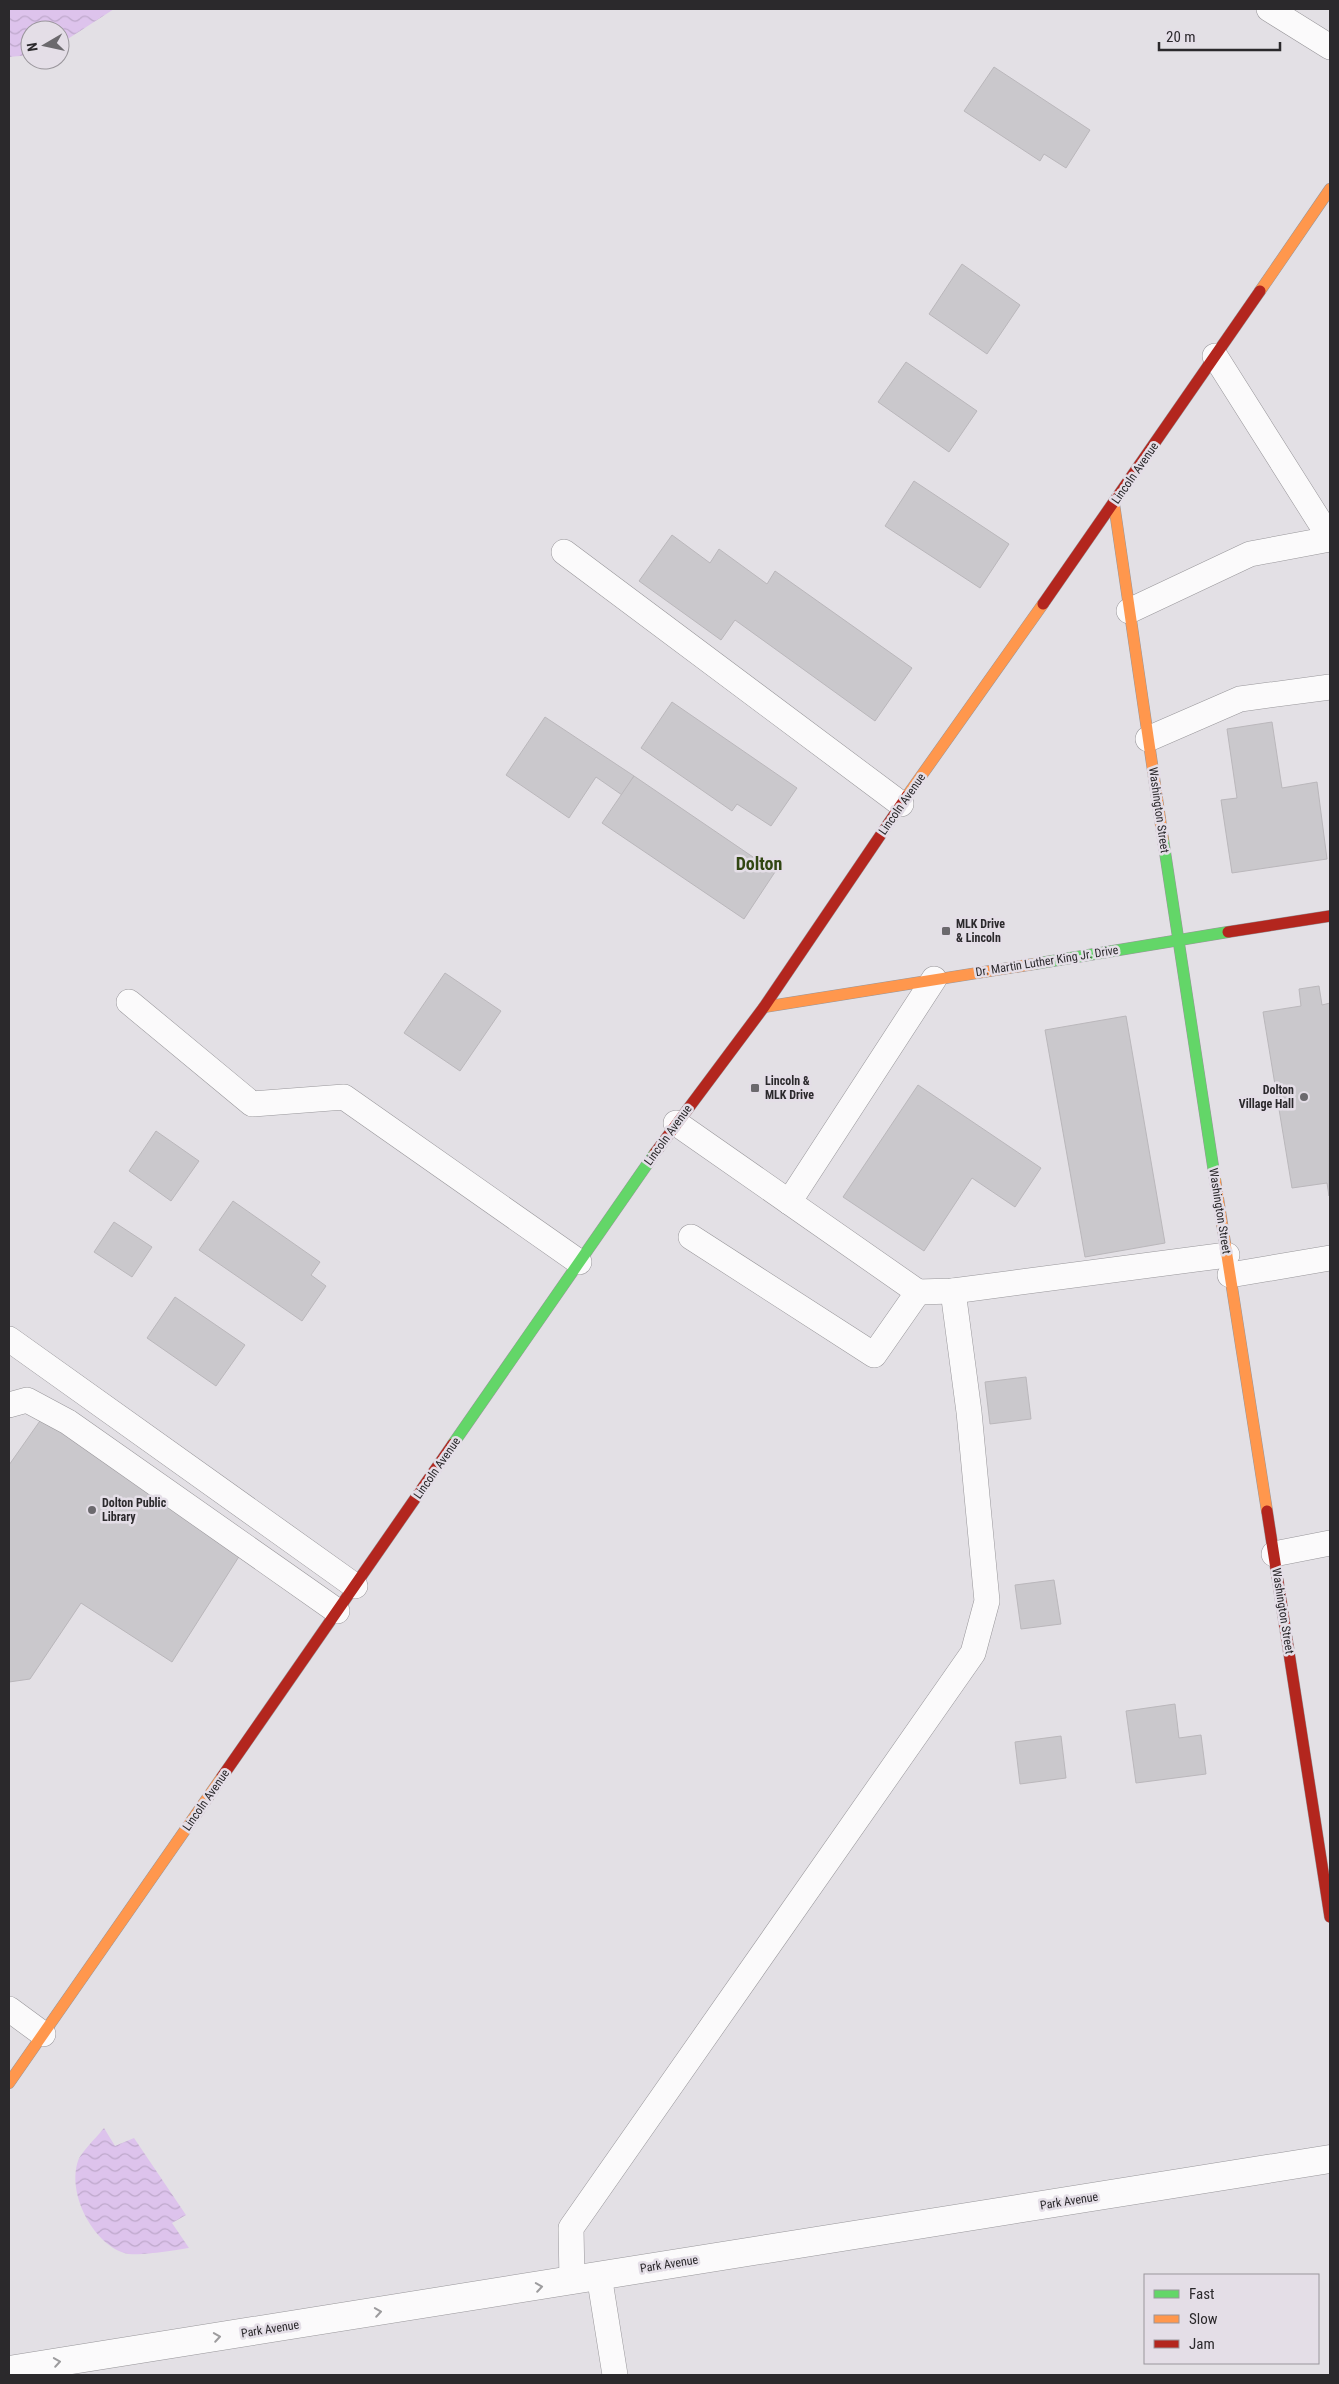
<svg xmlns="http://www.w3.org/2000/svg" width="1339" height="2384" viewBox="0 0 1339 2384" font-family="'Roboto Condensed',sans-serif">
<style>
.water{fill:url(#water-waves)}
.building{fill:#cac8cc;stroke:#bab7bb}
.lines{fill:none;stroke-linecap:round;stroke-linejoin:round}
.lane-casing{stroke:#98969a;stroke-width:26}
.street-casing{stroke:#98969a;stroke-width:29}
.fast-casing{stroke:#98969a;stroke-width:12}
.slow-casing{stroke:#98969a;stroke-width:12}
.jam-casing{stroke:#98969a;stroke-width:12}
.lane{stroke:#fbfafb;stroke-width:25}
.street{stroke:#fbfafb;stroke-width:28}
.fast{stroke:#63d668;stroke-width:11}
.slow{stroke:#ff974d;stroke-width:11}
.jam{stroke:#b3261e;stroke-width:11}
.oneway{stroke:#9d9c9e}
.poi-dot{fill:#6b696d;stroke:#e4dee7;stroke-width:2}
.labels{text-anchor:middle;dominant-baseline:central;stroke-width:5;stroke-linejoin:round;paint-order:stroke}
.street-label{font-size:12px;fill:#2b292c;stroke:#e4dee7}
.poi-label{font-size:12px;font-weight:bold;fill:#2b292c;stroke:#e4dee7;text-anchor:start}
.district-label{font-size:18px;font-weight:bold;fill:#314612;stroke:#e4dee7}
</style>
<defs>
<pattern id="water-waves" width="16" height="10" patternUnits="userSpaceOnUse" patternTransform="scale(1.25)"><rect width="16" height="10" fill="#ddc3ec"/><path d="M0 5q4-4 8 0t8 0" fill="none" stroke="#bea8cb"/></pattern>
</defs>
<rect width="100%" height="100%" fill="#e3e0e5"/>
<!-- water -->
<g class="water">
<path d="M 9,9 L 114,9 L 60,44 L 60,30 L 30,30 L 30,55 L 9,57 Z"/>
<path d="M 104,2128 L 115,2146 L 134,2138 L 186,2215 L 172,2223 L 189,2248 C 174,2250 137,2257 124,2253 C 92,2242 67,2193 78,2161 C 81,2152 98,2136 104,2128 Z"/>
</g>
<!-- building -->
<g class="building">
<path d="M 994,67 L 1090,130 L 1066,168 L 1044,154 L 1040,161 L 964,111 Z"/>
<path d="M 962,264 L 1020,305 L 987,354 L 929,314 Z"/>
<path d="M 906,362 L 977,411 L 949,452 L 878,402 Z"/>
<path d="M 914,481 L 1009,544 L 980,588 L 885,526 Z"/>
<path d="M 672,535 L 710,563 L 719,549 L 767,584 L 775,571 L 912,668 L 875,721 L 735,620 L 721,640 L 639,581 Z"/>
<path d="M 672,702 L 797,788 L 771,826 L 737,804 L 732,811 L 641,748 Z"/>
<path d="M 545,717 L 634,776 L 622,795 L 596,777 L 569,818 L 506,775 Z"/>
<path d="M 1272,722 L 1282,788 L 1317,782 L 1327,859 L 1232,873 L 1221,800 L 1237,798 L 1227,729 Z"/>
<path d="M 634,776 L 775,872 L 744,919 L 602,823 Z"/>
<path d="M 445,973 L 501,1011 L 460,1071 L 404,1033 Z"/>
<path d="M 1319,986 L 1322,1005 L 1330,1003 L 1329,1196 L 1327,1183 L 1292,1188 L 1263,1012 L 1301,1006 L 1299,989 Z"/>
<path d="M 1126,1016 L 1165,1243 L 1085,1257 L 1045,1030 Z"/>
<path d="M 918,1085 L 1041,1168 L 1015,1207 L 972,1178 L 924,1251 L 843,1197 Z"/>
<path d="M 156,1131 L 199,1161 L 171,1201 L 129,1171 Z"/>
<path d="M 233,1201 L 320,1262 L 311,1275 L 326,1286 L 302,1321 L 199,1250 Z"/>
<path d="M 114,1222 L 152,1247 L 132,1277 L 94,1252 Z"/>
<path d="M 175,1297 L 245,1345 L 216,1386 L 147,1338 Z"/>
<path d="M 1026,1377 L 1031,1419 L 990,1424 L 985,1382 Z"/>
<path d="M 42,1418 L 240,1555 L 172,1662 L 81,1603 L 30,1679 L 9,1682 L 9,1465 Z"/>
<path d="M 1054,1580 L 1061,1624 L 1021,1629 L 1015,1585 Z"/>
<path d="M 1175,1704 L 1179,1738 L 1201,1735 L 1206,1774 L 1136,1783 L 1126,1711 Z"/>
<path d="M 1061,1736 L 1066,1778 L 1020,1784 L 1015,1742 Z"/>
</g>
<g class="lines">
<!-- lane casing -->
<g class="lane-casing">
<g id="lane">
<path d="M 1269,9 L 1330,47"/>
<path d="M 1215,356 L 1330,538"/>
<path d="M 564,552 L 901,804"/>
<path d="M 1129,611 L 1250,554 L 1330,539"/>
<path d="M 1148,739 L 1240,699 L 1330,687"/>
<path d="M 129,1002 L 252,1104 L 344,1097 L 579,1262"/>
<path d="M 676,1123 L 918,1292 L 874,1355 L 691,1237"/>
<path d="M 789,1202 L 934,979"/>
<path d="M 1230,1275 L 1330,1258"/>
<path d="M 918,1292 L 953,1291 L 1227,1255"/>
<path d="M 9,1339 L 355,1586"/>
<path d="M 9,1405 L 27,1400 L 68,1422 L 337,1611"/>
<path d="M 1274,1554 L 1330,1543"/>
<path d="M 9,2009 L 43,2034"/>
<path d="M 599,2275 L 615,2375"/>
<path d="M 572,2281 L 571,2228 L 973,1653 L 987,1601 L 969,1412 L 953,1291"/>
</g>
</g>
<!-- street casing -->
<g class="street-casing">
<path id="street" d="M 9,2370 L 1330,2159"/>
</g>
<!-- fast casing -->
<g class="fast-casing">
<g id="fast">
<path d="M 1163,839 L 1215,1179"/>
<path d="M 1034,964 L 1228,932"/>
<path d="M 453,1444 L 655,1153"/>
</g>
</g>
<!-- slow casing -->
<g class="slow-casing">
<g id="slow">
<path d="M 1260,291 L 1330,189"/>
<path d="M 1114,504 L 1163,839"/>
<path d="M 907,796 L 1043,604"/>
<path d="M 764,1007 L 1034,964"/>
<path d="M 1215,1179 L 1267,1511"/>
<path d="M 9,2083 L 222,1777"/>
</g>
</g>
<!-- jam casing -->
<g class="jam-casing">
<g id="jam">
<path d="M 1043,604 L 1260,291"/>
<path d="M 1228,932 L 1330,916"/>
<path d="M 655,1153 L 764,1007 L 907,796"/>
<path d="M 1267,1511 L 1330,1917"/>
<path d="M 222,1777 L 453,1444"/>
</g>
</g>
<!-- lane -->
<use href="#lane" class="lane"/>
<!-- street -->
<use href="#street" class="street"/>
<!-- fast -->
<use href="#fast" class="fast"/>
<!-- slow -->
<use href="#slow" class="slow"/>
<!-- jam -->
<use href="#jam" class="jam"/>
</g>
<!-- one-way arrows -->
<defs><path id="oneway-chevron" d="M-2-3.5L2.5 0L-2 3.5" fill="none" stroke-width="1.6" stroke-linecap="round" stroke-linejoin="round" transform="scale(1.25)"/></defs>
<g class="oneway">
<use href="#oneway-chevron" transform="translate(539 2287) rotate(-9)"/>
<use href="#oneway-chevron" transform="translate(378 2312) rotate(-9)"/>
<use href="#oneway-chevron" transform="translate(217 2337) rotate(-9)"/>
<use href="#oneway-chevron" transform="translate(57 2362) rotate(-9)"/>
</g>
<!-- markers -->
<g class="poi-dot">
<rect x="941" y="926" width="10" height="10" rx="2.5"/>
<rect x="750" y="1083" width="10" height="10" rx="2.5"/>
<circle cx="1304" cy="1097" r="5"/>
<circle cx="92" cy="1510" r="5"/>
</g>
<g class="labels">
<!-- street labels -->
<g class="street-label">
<text transform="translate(1135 473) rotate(-55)">Lincoln Avenue</text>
<text transform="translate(902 804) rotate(-55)">Lincoln Avenue</text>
<text transform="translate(1159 810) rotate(82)">Washington Street</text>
<text transform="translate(1047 961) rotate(-9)">Dr. Martin Luther King Jr. Drive</text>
<text transform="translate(668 1135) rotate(-54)">Lincoln Avenue</text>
<text transform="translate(1220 1211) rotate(81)">Washington Street</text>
<text transform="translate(437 1468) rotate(-55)">Lincoln Avenue</text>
<text transform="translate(1283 1611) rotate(81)">Washington Street</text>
<text transform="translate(206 1800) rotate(-55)">Lincoln Avenue</text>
<text transform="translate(1069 2201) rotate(-9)">Park Avenue</text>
<text transform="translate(669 2264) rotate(-9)">Park Avenue</text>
<text transform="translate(270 2329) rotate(-9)">Park Avenue</text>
</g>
<!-- poi labels -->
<g class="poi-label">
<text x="956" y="924">MLK Drive<tspan x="956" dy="14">&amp; Lincoln</tspan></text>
<text x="765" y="1081">Lincoln &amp;<tspan x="765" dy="14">MLK Drive</tspan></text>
<text x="1294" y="1090" text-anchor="end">Dolton<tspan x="1294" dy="14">Village Hall</tspan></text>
<text x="102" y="1503">Dolton Public<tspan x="102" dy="14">Library</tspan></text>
</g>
<!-- district labels -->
<g class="district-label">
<text x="759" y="863">Dolton</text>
</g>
</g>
<!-- border -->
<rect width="1339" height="2384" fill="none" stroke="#2b292c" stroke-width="20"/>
<!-- legend -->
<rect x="1144" y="2274" width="175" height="90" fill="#e4dee7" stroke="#9a969c"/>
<rect x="1154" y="2290" width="25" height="8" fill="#63d668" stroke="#9a969c"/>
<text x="1189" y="2299" font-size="15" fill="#2b292c">Fast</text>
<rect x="1154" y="2315" width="25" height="8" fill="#ff974d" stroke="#9a969c"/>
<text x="1189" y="2324" font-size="15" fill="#2b292c">Slow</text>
<rect x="1154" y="2340" width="25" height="8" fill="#b3261e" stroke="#9a969c"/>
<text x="1189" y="2349" font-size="15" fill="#2b292c">Jam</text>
<!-- north arrow -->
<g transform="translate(45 45) rotate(261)"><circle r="24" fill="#e4dee7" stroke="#9a969c"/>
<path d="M0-4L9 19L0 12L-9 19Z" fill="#6b696d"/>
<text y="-8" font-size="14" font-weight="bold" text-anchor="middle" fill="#2b292c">N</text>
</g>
<!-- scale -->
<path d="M1159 42v8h121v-8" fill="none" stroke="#2b292c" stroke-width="2.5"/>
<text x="1166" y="42" font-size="15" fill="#2b292c" stroke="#e4dee7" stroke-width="4" paint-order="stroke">20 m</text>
</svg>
